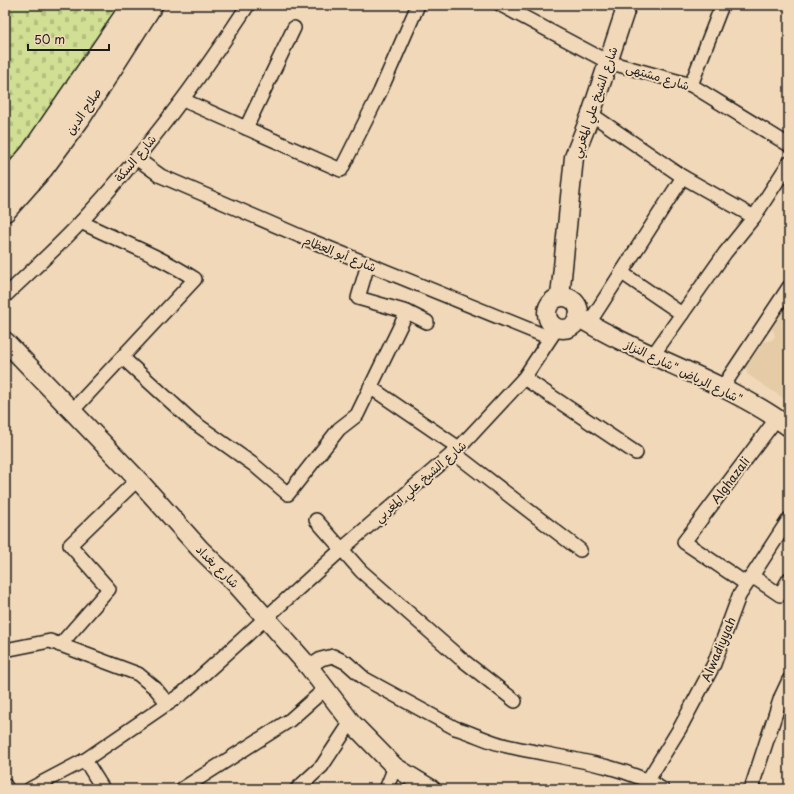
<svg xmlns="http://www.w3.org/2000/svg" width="794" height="794" viewBox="0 0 794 794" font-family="'Playpen Sans','Playpen Sans Arabic',sans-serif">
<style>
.built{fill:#e5cca7}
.cemetery{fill:url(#cemetery-stones);stroke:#767e58}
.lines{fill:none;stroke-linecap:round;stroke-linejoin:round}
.street-casing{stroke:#1c1c1c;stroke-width:16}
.secondary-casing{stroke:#1c1c1c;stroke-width:21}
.highway-casing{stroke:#1c1c1c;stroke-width:25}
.street{stroke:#f1d8b8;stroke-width:13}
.secondary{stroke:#f1d8b8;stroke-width:18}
.highway{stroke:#f1d8b8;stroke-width:22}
.labels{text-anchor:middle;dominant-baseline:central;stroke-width:4;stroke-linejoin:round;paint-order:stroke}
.street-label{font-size:12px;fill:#1c1c1c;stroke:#f1d8b8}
</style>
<defs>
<pattern id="cemetery-stones" width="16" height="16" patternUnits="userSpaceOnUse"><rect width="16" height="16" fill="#d0df93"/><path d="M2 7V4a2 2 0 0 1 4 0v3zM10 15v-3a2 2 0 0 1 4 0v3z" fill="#b2bf7e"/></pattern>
</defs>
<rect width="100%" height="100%" fill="#f1d8b8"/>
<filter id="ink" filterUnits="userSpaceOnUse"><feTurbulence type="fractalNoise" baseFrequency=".025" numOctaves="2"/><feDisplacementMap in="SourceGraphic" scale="8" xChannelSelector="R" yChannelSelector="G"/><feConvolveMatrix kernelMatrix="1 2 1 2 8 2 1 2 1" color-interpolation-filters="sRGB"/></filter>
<g filter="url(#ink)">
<!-- built -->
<path class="built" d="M 789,301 L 789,402 L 747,374 L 746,366 L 763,342 L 772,340 L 775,336 L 772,328 Z"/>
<!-- cemetery -->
<path class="cemetery" d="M 5,5 L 125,5 L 5,181 Z"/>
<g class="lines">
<!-- street casing -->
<g class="street-casing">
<g id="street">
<path d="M 501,5 L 608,62 L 691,85 L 789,145"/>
<path d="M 691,85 L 722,5"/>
<path d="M 183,100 L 341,170 L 380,92 L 418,5"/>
<path d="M 591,114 L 683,177 L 754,217"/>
<path d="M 246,128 L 294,28"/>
<path d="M 136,158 L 161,176 L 210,197 L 309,240 L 550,338"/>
<path d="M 368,264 L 358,298 L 407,312 L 427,322"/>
<path d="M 622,273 L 682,314"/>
<path d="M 5,296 C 30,272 57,248 81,222 C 143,155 198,82 248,5"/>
<path d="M 589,323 L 683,177"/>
<path d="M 653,355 L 725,253 L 754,217 L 789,163"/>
<path d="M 123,358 L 192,421 L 254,465 L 288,494 L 339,429 L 357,415 L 407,312"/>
<path d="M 524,378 L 636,453"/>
<path d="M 370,387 L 459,448"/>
<path d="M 722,388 L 789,287"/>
<path d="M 72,411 L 195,279 C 160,256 119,241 81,222"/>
<path d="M 777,418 L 684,542 L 745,583 L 752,576 L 780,595 L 789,579"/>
<path d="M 454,453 L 580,550"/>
<path d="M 316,520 L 361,571 L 460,658 L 515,701"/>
<path d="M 60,645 L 109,589 L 70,545 L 137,480"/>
<path d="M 5,650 L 50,641 L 138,674 L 155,688 L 168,704"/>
<path d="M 309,667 L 321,659 L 333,656 L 347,663 L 365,679 L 455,728 C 473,733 489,742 507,746 C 554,757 621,763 662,789"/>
<path d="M 85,760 L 103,789"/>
<path d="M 648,780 L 680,728 L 714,664 L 739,596 L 789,519"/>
<path d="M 5,785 L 7,789"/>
<path d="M 30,789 L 85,760 L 183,693 L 342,549 L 459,448 L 524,378 L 557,328"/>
<path d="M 182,789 L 290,720 L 325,689"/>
<path d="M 297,789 L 322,766 L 351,722"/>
<path d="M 386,789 L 395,767"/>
<path d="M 751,789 L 781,697 L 789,680"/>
</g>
</g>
<!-- secondary casing -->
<g class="secondary-casing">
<g id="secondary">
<circle cx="563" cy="313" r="16"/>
<path d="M 560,297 L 574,157 L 591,114 L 627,5"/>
<path d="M 578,317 C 646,359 725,380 789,427"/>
<path d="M 5,341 L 140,482 L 200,549 L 236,584 L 309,667 L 351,722 L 395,767 L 431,789"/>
</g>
</g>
<!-- highway casing -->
<g class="highway-casing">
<g id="highway">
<path d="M 5,185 L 32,153 L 133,5"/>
<path d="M 5,210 L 42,168 L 79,118 L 151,5"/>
</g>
</g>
<!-- street -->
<use href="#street" class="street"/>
<!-- secondary -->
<use href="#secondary" class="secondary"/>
<!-- highway -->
<use href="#highway" class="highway"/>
</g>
</g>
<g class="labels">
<!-- street labels -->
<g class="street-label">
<text transform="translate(658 76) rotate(17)">شارع مشتهى</text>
<text transform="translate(594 102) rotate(-71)">شارع الشيخ علي المغربي</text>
<text transform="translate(83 111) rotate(-56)">صلاح الدين</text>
<text transform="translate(135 158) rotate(-50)">شارع السكة</text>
<text transform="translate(340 253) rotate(22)">شارع أبو العظام</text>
<text transform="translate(684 371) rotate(26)">شارع الرياض "شارع النزاز"</text>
<text transform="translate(730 480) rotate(-53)">Alghazali</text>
<text transform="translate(420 481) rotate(-41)">شارع الشيخ علي المغربي</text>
<text transform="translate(218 566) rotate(45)">شارع بغداد</text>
<text transform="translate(718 649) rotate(-67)">Alwadiyyah</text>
</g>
</g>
<!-- margin -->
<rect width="794" height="794" fill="none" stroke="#f1d8b8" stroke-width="20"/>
<rect x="10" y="10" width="774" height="774" fill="none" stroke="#1c1c1c" stroke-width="1.5" filter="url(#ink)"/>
<!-- scale -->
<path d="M28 44v6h81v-6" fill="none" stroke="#1c1c1c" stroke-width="2"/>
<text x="34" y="44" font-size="12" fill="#1c1c1c" stroke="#f1d8b8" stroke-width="3" paint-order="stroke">50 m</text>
</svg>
